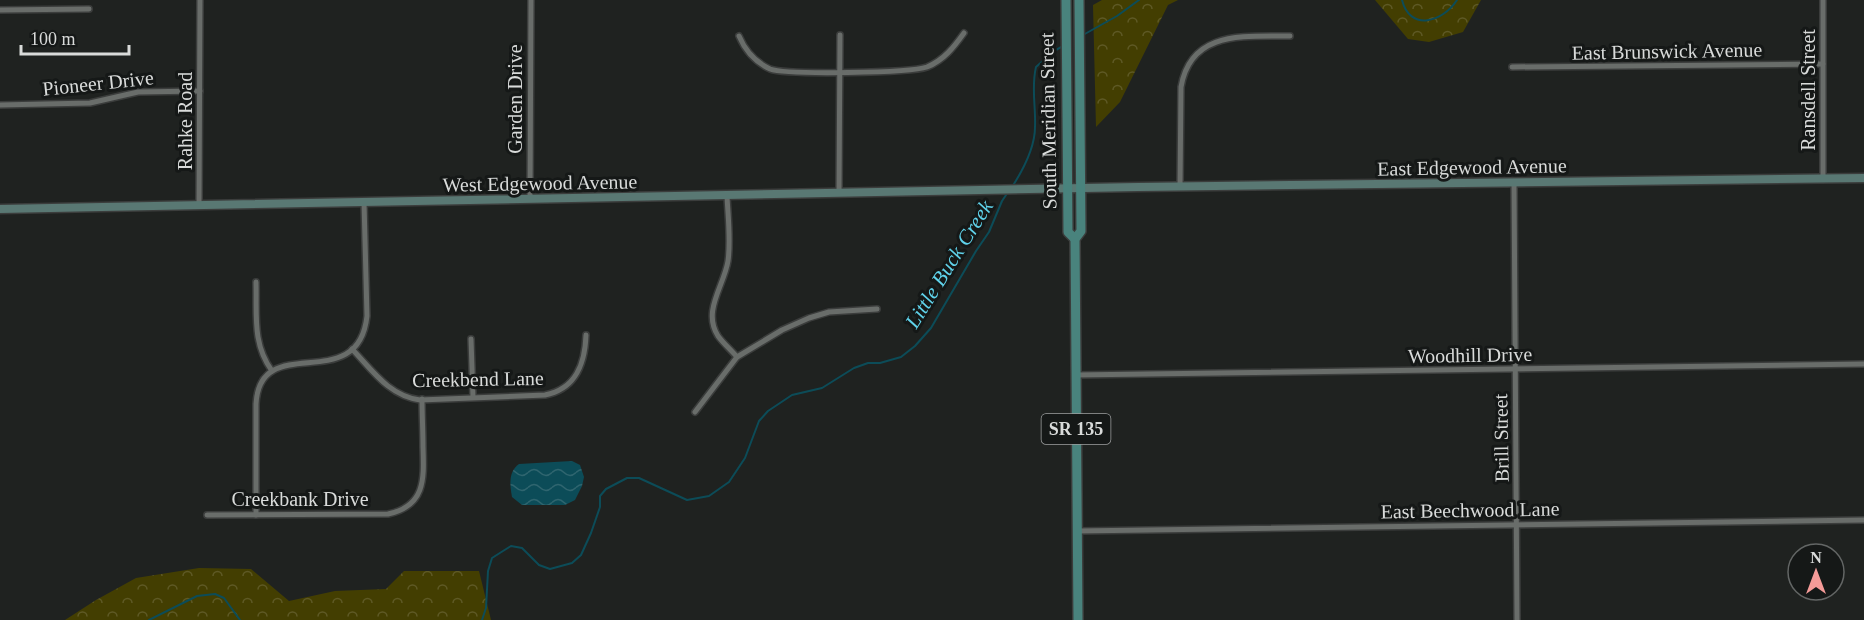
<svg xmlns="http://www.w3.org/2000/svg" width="1864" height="620" viewBox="0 0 1864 620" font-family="'Times New Roman',serif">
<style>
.forest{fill:url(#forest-crowns)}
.water{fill:url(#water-waves)}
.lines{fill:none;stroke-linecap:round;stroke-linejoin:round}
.stream{stroke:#0c4c58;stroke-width:2}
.street-casing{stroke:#3b3d3c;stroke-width:8}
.secondary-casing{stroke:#3b3d3c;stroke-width:11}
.primary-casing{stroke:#3b3d3c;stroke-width:12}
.street{stroke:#696d6a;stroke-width:5}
.secondary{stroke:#597873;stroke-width:8}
.primary{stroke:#49837d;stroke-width:9}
.labels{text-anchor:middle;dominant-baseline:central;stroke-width:6;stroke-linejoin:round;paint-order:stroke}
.shield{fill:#151817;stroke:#9ea0a0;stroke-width:1.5}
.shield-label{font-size:18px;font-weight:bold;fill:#d9dbda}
.street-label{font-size:20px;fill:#d9dbda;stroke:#151817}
.water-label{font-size:21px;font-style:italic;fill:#60d3eb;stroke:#151817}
</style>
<defs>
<pattern id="forest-crowns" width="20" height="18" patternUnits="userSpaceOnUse" patternTransform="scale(1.5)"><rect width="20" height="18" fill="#433e01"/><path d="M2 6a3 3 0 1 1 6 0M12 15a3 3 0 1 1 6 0" fill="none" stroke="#5e5925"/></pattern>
<pattern id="water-waves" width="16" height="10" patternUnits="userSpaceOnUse" patternTransform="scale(1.5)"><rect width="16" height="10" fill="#0c4c58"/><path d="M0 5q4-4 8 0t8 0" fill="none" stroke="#2f656f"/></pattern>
</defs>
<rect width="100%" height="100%" fill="#1f2220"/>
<!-- forest -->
<g class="forest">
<path d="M 1102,0 L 1178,0 L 1168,5 L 1120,102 L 1096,127 L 1093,5 Z"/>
<path d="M 1375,0 L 1481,0 L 1463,32 L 1429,42 L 1408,39 Z"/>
<path d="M 199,568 L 251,569 L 289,601 L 335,591 L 386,589 L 404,571 L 479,571 L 491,620 L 65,620 L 96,600 L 136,578 Z"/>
</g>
<!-- water -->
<path class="water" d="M 572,461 L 580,465 L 584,477 L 582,486 L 575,500 L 565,505 L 522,505 L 512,497 C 510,485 508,472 519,464 Z"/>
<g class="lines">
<!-- stream -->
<g class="stream">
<path d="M 1402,0 C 1410,32 1443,22 1457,0"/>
<path d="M 1083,35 L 1117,16 L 1139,0"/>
<path d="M 1012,187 C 1023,170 1035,148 1035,127 C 1036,107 1031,87 1036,67 L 1054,51 L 1065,45"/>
<path d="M 149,620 L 197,596 L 215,594 L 224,598 L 240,620"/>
<path d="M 482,620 L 486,608 L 488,571 L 492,558 L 503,551 L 511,546 L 522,548 L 539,565 L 550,569 L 572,563 L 581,555 L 591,533 L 600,507 L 600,496 L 606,489 L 627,478 L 639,478 L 687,500 L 709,496 L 729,482 L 745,458 L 759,421 L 768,411 L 792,395 L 822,388 L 854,368 L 868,363 L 880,363 L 901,357 L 915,346 L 931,328 L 976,251 L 989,232 L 1002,201 L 1008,192"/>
</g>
<!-- street casing -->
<g class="street-casing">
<g id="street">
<path d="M 0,10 L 89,9"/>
<path d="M 739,36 C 745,50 755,62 770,69 C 786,75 910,73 927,67 C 944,60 954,47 964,33"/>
<path d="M 1512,67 L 1823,64"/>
<path d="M 0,105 L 90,103 L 138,92 L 200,91"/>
<path d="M 1823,179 L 1823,0"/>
<path d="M 1514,183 L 1517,620"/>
<path d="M 1180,187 L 1181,87 C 1191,29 1246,37 1290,36"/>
<path d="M 839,193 L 840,35"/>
<path d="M 727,196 C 728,217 731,240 728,261 C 724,286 702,311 718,336 C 723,343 731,350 737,357"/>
<path d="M 530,199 L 531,0"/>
<path d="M 199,206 L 200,0"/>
<path d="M 256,282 C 257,315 252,343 272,371"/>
<path d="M 471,339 L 473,397"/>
<path d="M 352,349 C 372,370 389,396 420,400 L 545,395 C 576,389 585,364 586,335"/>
<path d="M 1075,375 L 1864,364"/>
<path d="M 695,412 L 737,357 L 782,330 L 809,318 L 829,312 L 877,309"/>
<path d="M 207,515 L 388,514 C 426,506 424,478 423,447 C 423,431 422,415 422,399"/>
<path d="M 256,515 L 256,404 C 260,329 358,398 367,316 L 364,202"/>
<path d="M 1077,531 L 1864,520"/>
</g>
</g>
<!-- secondary casing -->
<g class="secondary-casing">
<path id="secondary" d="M 0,209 L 1138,187 L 1864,178"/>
</g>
<!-- primary casing -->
<g class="primary-casing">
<g id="primary">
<path d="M 1066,0 L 1068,232 L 1075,239"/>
<path d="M 1078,620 L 1075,239 L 1081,231 L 1079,0"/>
</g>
</g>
<!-- street -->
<use href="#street" class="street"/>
<!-- secondary -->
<use href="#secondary" class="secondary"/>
<!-- primary -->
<use href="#primary" class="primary"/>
</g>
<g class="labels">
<!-- shield labels -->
<rect class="shield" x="1041.5" y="414" width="69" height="30" rx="4.5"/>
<g class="shield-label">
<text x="1076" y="429">SR 135</text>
</g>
<!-- street labels -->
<g class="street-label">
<text transform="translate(1667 51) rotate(-1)">East Brunswick Avenue</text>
<text transform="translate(98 83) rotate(-6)">Pioneer Drive</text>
<text transform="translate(1808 90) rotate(-90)">Ransdell Street</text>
<text transform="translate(515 99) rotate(-90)">Garden Drive</text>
<text transform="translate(185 121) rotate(-90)">Rahke Road</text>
<text transform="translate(1048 121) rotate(-91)">South Meridian Street</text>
<text transform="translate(1472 167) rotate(-1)">East Edgewood Avenue</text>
<text transform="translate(540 183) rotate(-1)">West Edgewood Avenue</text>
<text transform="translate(1470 355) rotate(-1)">Woodhill Drive</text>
<text transform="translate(478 379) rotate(-1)">Creekbend Lane</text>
<text transform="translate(1501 438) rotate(-91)">Brill Street</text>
<text x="300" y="499">Creekbank Drive</text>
<text transform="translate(1470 510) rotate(-1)">East Beechwood Lane</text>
</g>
<!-- water labels -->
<g class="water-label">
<text transform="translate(949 264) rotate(-58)">Little Buck Creek</text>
</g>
</g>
<!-- north arrow -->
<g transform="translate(1816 572)"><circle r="28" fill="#151817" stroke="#636665" stroke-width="1.5"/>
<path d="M0-4.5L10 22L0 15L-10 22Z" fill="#f59b98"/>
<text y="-9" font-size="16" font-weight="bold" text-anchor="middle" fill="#d9dbda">N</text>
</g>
<!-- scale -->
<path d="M21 45v9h108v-9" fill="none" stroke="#d9dbda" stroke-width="3"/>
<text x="30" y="45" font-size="18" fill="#d9dbda" stroke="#151817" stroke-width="4.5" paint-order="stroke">100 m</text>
</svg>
